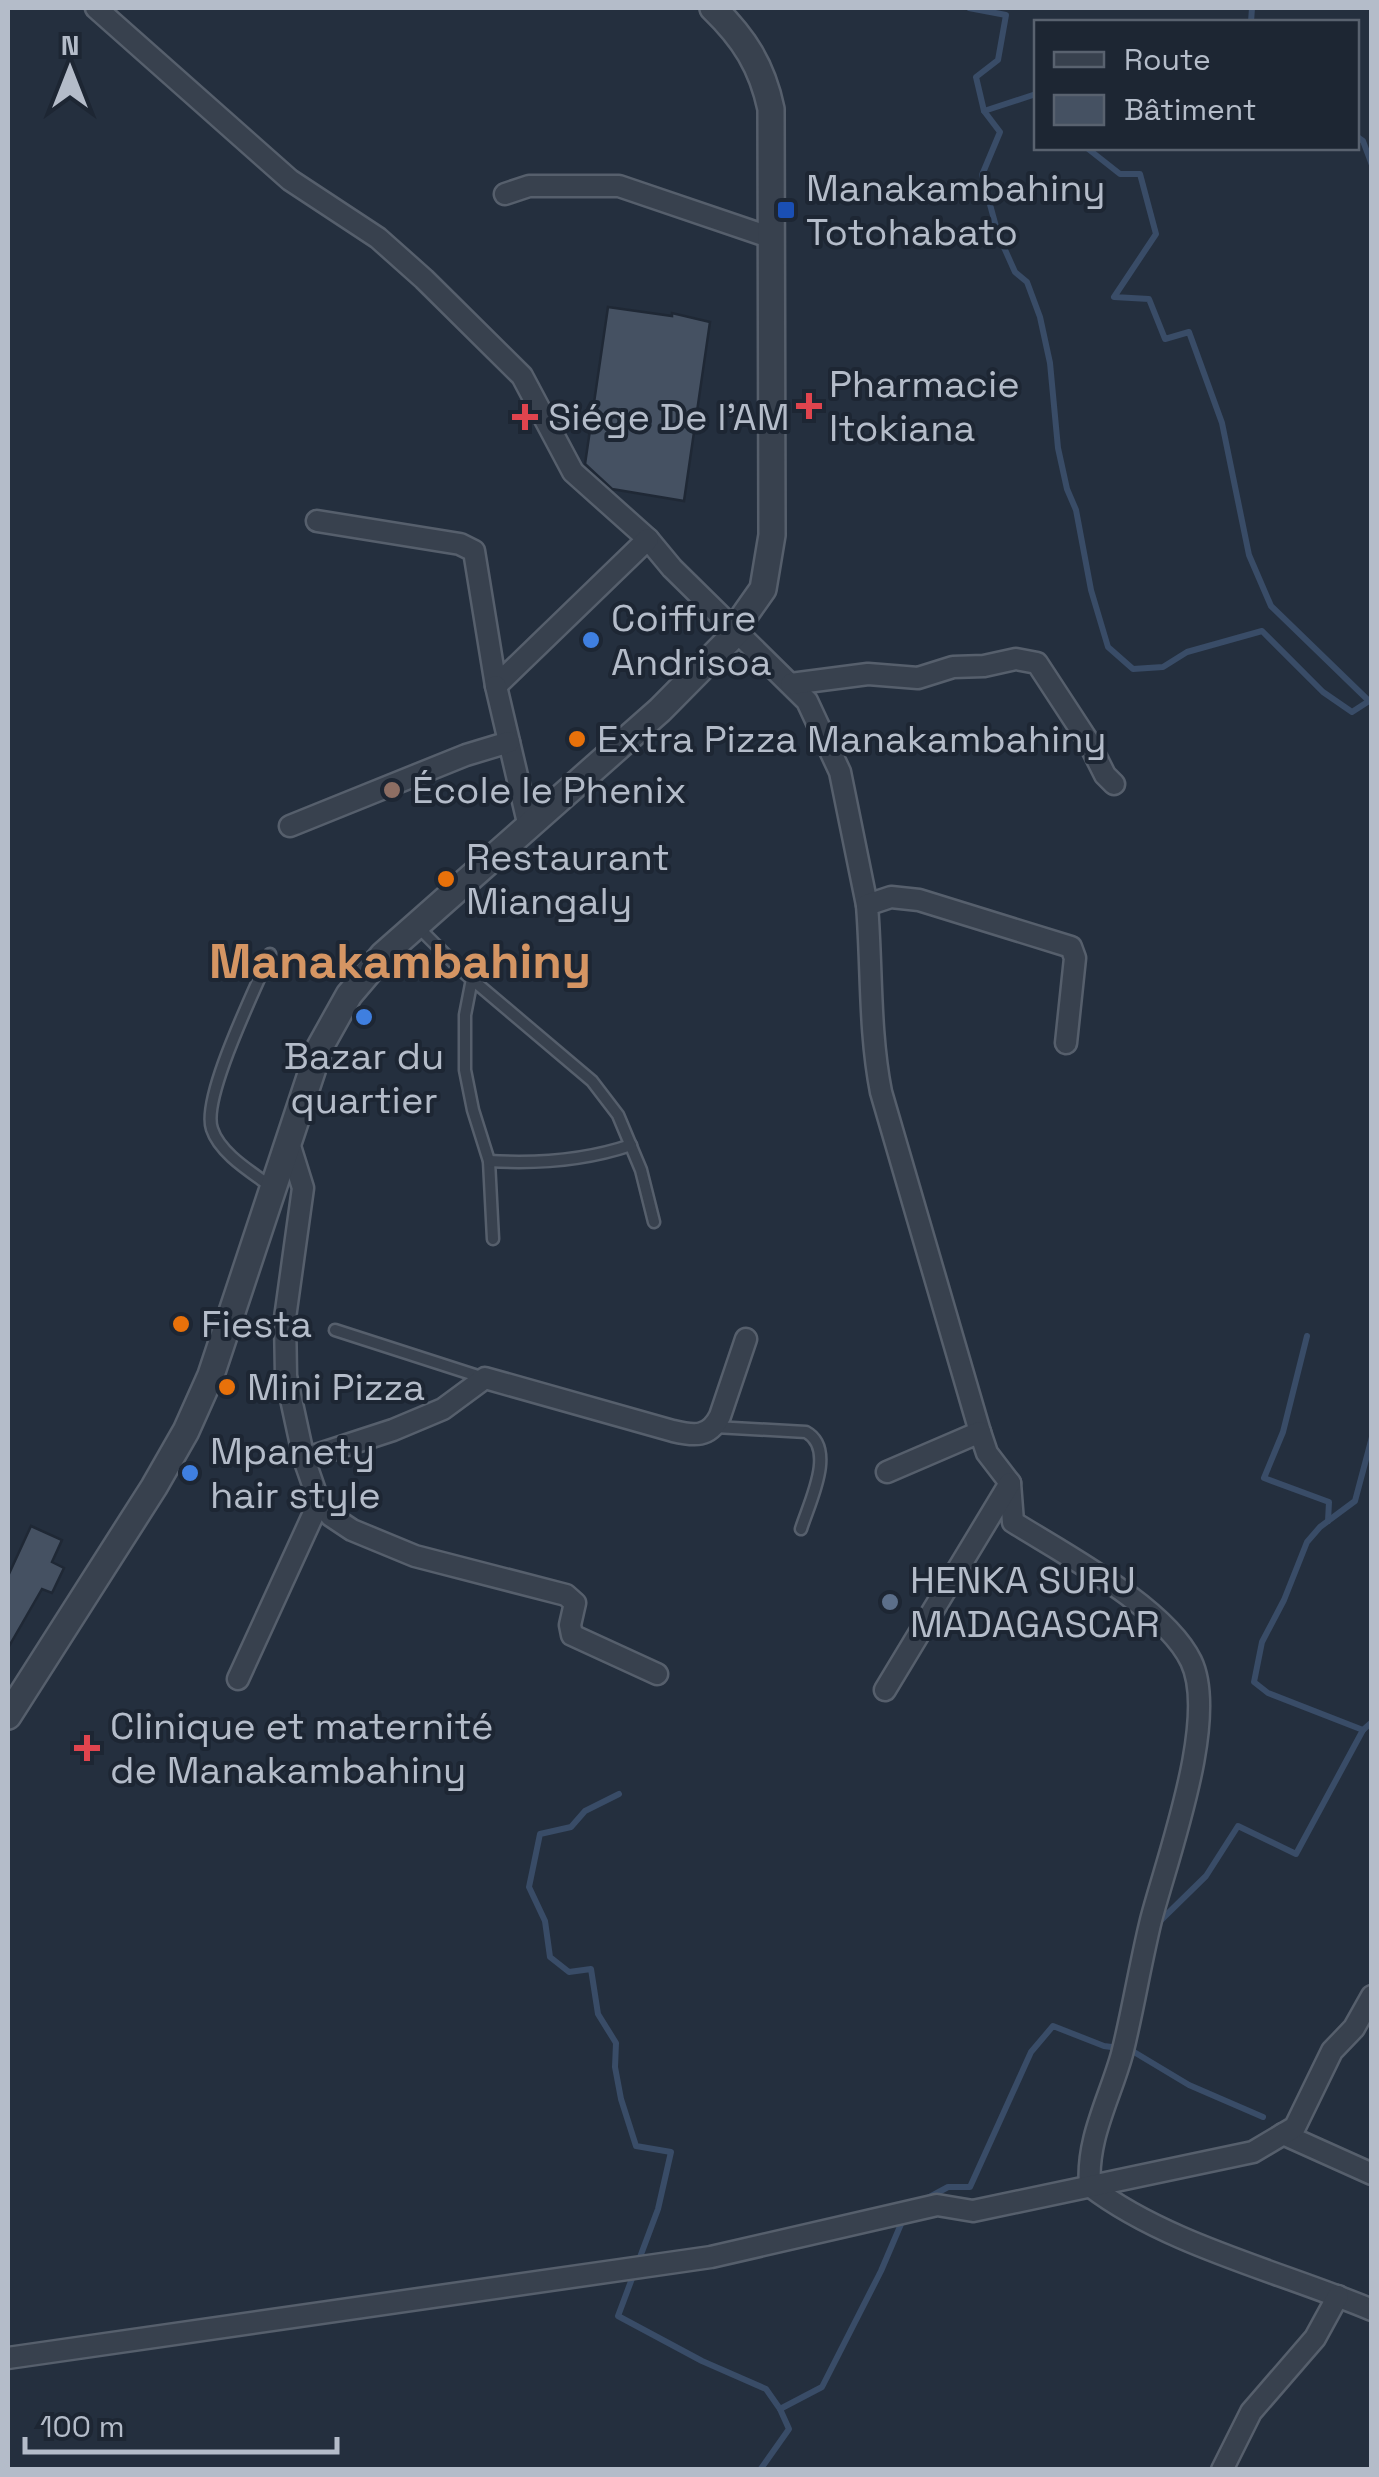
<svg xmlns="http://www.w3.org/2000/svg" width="1379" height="2477" viewBox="0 0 1379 2477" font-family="'Space Grotesk',sans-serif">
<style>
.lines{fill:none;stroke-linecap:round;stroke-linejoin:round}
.stream{stroke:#394c67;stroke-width:6}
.building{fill:#455162;stroke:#1f2835;stroke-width:2.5}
.service-casing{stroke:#565f6c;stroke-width:15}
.minor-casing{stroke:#565f6c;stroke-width:25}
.tertiary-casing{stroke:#565f6c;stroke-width:30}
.service{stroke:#38414e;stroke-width:10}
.minor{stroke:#38414e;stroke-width:20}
.tertiary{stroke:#38414e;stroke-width:25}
.transit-dot{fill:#1a4fb4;stroke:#1d2633;stroke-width:4}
.health-dot{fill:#e0444e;stroke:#1d2633;stroke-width:4}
.shop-dot{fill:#3f7fe0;stroke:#1d2633;stroke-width:4}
.food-dot{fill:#e8710a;stroke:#1d2633;stroke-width:4}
.education-dot{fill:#8d6e63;stroke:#1d2633;stroke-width:4}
.service-dot{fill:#5c6f8a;stroke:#1d2633;stroke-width:4}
.labels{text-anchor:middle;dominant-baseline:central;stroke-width:8;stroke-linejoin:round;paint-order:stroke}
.poi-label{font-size:38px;fill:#b4bcc9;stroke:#1d2633;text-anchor:start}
.district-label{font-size:48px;font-weight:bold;fill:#d59563;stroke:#1d2633}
</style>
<rect width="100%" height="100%" fill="#242f3e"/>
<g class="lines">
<!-- stream -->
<g class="stream">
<path d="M 969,8 L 1006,15 L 998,60 L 976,77 L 984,111 L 1000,132 L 982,175 L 998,234 L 1015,272 L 1027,282 L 1040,317 L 1050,363 L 1058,448 L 1067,489 L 1076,510 L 1091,590 L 1108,647 L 1133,669 L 1163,667 L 1187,652 L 1262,631 L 1323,692 L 1352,712 L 1369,701 L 1372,703"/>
<path d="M 1251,22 L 1252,8"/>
<path d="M 984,111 L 1036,94"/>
<path d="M 1356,136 L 1363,141 L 1372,165"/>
<path d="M 1087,148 L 1120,174 L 1140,174 L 1156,234 L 1114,297 L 1149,299 L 1165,339 L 1189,332 L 1222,423 L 1249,555 L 1271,606 L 1369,701"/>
<path d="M 1307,1336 L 1283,1432 L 1264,1478 L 1329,1502 L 1328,1521"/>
<path d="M 1363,1730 L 1372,1722"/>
<path d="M 619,1794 L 585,1811 L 571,1827 L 540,1834 L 529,1887 L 545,1921 L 550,1957 L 569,1972 L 591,1969 L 598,2014 L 616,2043 L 615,2067 L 621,2099 L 636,2146 L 671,2152 L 658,2209 L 618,2316 L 702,2361 L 766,2389 L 780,2409"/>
<path d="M 1157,1924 L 1206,1876 L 1238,1826 L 1296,1854 L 1363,1730 L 1268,1693 L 1254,1682 L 1262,1642 L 1284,1600 L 1307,1542 L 1320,1527 L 1355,1501 L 1372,1437"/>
<path d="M 1129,2049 L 1189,2085 L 1263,2117"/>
<path d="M 924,2200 L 948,2187 L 970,2187 L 1031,2052 L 1053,2026 L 1104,2046 L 1119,2048"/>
<path d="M 760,2470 L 789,2429 L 780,2409 L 822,2387 L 881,2271 L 904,2217"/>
</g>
</g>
<!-- building -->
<g class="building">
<path d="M 608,307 L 672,316 L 672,313 L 710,322 L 684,501 L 612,489 L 585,464 Z"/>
<path d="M 31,1526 L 62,1540 L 52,1562 L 64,1568 L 52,1593 L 42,1589 L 8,1648 L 8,1576 Z"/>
</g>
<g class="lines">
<!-- service casing -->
<g class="service-casing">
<g id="service">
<path d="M 417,926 L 462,971 L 592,1081 L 618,1115 L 641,1170 L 654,1222"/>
<path d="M 270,954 C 256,988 201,1098 212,1129 C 220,1154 253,1173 273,1188"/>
<path d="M 472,979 L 465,1015 L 465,1070 L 473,1110 L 489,1161 L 493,1239"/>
<path d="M 489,1161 C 538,1164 584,1161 631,1145"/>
<path d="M 335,1330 L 484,1378"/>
<path d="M 715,1427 L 806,1432 C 837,1449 809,1503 801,1529"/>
</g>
</g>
<!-- minor casing -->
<g class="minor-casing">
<g id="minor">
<path d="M 96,8 L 290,180 L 378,238 L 424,279 L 522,376 L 573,472 L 648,539 L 672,568 L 807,701 L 840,772 L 867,905"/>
<path d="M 505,194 L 529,186 L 619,186 L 769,237"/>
<path d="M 317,521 L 460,544 L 474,551 L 496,686 L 648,539"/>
<path d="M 791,684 L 868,674 L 918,678 L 953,667 L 984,666 L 1016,659 L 1037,663 L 1088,741 L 1105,775 L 1114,784"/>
<path d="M 496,686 L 529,827"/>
<path d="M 290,826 L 466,755 L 509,742"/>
<path d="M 289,1143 L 303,1188 L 285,1318 L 286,1376 L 304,1459 L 319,1502 L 331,1516 L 352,1530 L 415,1556 L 566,1595 L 575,1603 L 570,1625 L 572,1635 L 657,1674"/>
<path d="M 980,1432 L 881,1092 C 869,1031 872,967 867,905 L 891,897 L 919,900 L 1071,947 L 1075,958 L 1066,1043"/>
<path d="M 304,1459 L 393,1430 L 443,1409 L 485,1378 L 673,1431 C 694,1436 709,1438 720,1416 L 746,1339"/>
<path d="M 887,1472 L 980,1432 L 987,1453 L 1010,1483 L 1013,1522 C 1064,1554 1165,1607 1191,1661 C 1219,1719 1167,1858 1151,1920 C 1140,1965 1133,2010 1122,2054 C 1110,2098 1086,2139 1090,2186 C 1167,2245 1282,2272 1372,2310"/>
<path d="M 238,1679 L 319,1502"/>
<path d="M 885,1690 L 1010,1483"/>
<path d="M 1283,2134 L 1372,2174"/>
<path d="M 8,2358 L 711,2257 L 937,2205 L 973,2211 L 1253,2152 L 1295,2127 L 1332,2051 L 1354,2028 L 1372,1996"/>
<path d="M 1222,2470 L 1251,2412 L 1315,2338 L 1338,2296"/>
</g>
</g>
<!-- tertiary casing -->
<g class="tertiary-casing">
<path id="tertiary" d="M 8,1716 L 154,1487 L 186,1431 L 211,1375 L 320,1047 L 349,995 L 383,955 L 660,710 L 738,631 L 744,616 L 763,589 L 772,535 L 771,109 C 762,66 744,38 713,8"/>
</g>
<!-- service -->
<use href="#service" class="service"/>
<!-- minor -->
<use href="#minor" class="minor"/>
<!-- tertiary -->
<use href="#tertiary" class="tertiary"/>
</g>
<!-- markers -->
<rect class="transit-dot" x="776" y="200" width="20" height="20" rx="5"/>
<g class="health-dot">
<path d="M804 391h10v10h10v10h-10v10h-10v-10h-10v-10h10z"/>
<path d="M520 402h10v10h10v10h-10v10h-10v-10h-10v-10h10z"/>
<path d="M82 1733h10v10h10v10h-10v10h-10v-10h-10v-10h10z"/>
</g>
<g class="shop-dot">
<circle cx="591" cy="640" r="10"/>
<circle cx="364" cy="1017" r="10"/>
<circle cx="190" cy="1473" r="10"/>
</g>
<g class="food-dot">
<circle cx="577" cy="739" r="10"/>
<circle cx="446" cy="879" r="10"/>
<circle cx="181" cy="1324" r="10"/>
<circle cx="227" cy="1387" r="10"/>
</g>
<circle class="education-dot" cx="392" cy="790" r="10"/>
<circle class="service-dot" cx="890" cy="1602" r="10"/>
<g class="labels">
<!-- poi labels -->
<g class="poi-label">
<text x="806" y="188">Manakambahiny<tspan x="806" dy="44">Totohabato</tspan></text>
<text x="829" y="384">Pharmacie<tspan x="829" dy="44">Itokiana</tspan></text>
<text x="548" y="417">Siége De l'AM</text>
<text x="611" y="618">Coiffure<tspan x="611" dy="44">Andrisoa</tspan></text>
<text x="597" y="739">Extra Pizza Manakambahiny</text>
<text x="412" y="790">École le Phenix</text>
<text x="466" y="857">Restaurant<tspan x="466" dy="44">Miangaly</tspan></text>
<text x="364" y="1056" text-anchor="middle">Bazar du<tspan x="364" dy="44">quartier</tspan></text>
<text x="201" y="1324">Fiesta</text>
<text x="247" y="1387">Mini Pizza</text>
<text x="210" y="1451">Mpanety<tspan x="210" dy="44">hair style</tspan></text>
<text x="910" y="1580">HENKA SURU<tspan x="910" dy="44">MADAGASCAR</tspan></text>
<text x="110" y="1726">Clinique et maternité<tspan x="110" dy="44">de Manakambahiny</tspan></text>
</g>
<!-- district labels -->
<g class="district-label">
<text x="400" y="961">Manakambahiny</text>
</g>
</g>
<!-- border -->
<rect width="1379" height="2477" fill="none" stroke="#b4bcc9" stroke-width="20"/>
<!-- legend -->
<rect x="1034" y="20" width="325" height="130" fill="#1d2633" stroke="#59626f" stroke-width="2.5"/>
<rect x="1054" y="52" width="50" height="15" fill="#38414e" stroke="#59626f" stroke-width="2.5"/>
<text x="1124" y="70" font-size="30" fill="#b4bcc9">Route</text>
<rect x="1054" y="95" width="50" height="30" fill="#455162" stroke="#59626f" stroke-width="2.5"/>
<text x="1124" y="120" font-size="30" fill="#b4bcc9">Bâtiment</text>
<!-- north arrow -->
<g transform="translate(70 70)" stroke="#1d2633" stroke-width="8" paint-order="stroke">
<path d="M0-8L18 38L0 25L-18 38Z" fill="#b4bcc9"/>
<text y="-15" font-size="28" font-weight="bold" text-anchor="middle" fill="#b4bcc9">N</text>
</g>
<!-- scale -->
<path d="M25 2437v15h312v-15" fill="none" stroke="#b4bcc9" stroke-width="5"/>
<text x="40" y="2437" font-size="30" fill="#b4bcc9" stroke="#1d2633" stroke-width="8" paint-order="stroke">100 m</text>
</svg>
